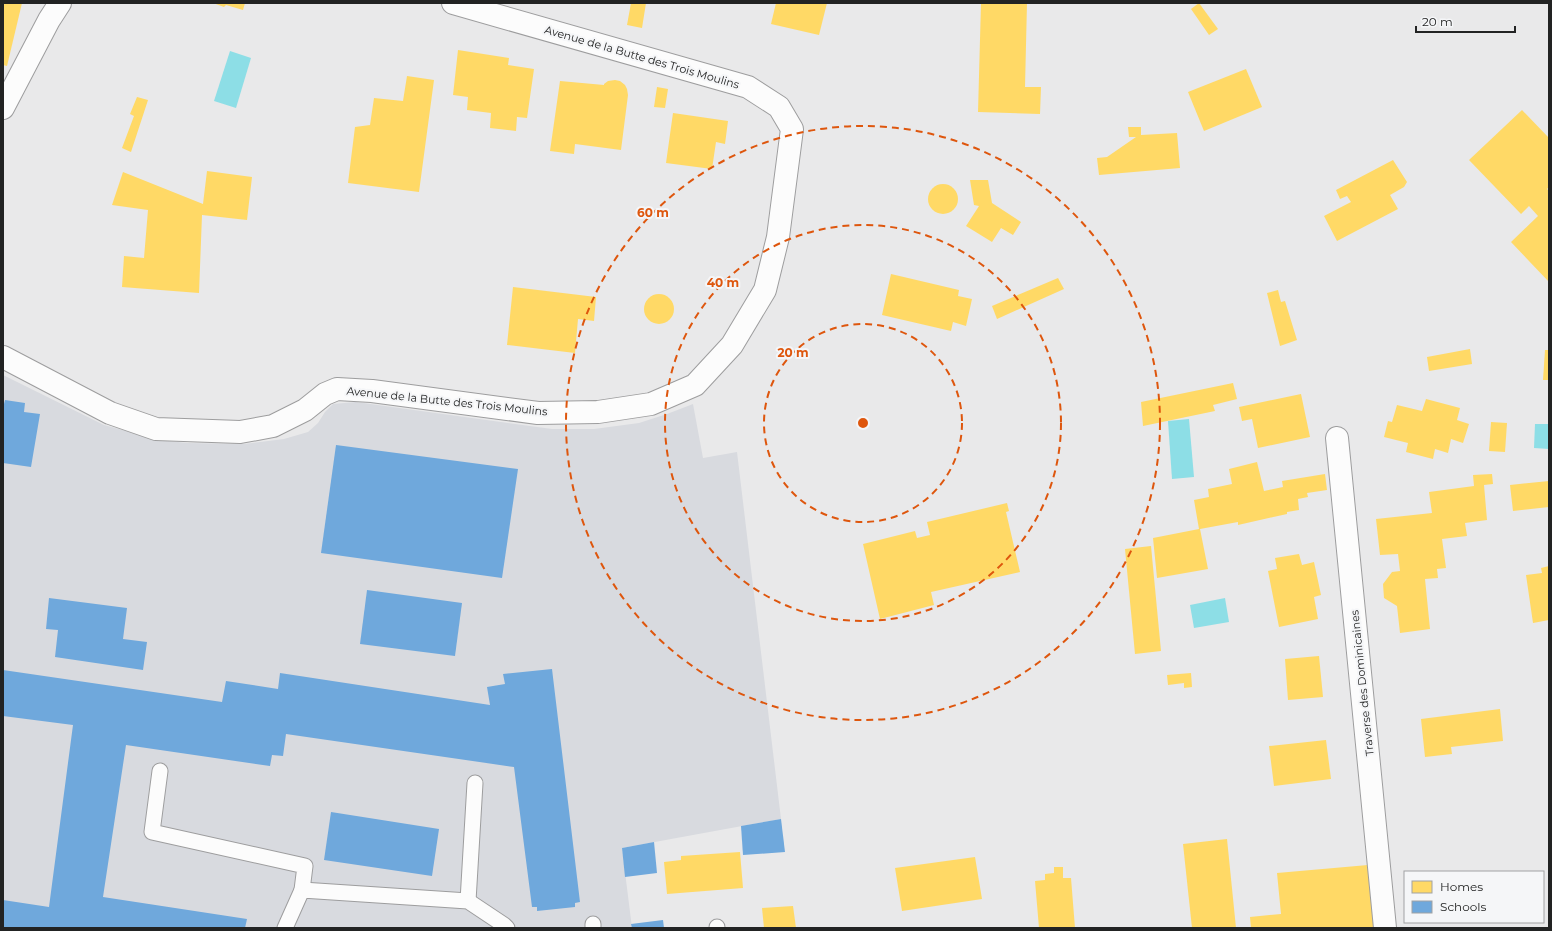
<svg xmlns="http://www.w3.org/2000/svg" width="1552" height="931" viewBox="0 0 1552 931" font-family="Montserrat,sans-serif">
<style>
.built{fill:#d8dadf}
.water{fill:#8ddee6}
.homes{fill:#ffd966}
.schools{fill:#6fa8dc}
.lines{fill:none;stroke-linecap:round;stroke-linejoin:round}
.lane-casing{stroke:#9d9d9e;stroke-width:17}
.street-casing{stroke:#9d9d9e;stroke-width:24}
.secondary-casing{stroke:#9d9d9e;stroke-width:24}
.lane{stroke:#fcfcfc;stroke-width:15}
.street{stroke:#fcfcfc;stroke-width:22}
.secondary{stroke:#fcfcfc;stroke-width:22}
.ring{fill:none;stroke:#de560d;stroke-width:2;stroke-dasharray:7 5}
.labels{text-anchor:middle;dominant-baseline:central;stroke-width:4;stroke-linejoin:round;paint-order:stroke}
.street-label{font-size:11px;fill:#222323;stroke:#f5f6f8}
.centre{fill:#de560d;stroke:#f5f6f8;stroke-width:2}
.ring-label{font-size:12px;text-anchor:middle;font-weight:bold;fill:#de560d;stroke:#f5f6f8;stroke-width:4;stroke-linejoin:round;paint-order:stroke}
</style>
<rect width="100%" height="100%" fill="#e9e9ea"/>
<!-- built -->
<path class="built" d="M 3,375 L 104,425 L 160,440 L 187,443 L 244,444 L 284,439 L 308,432 L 318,423 L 325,412 L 333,404 L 356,402 L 552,429 L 594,429 L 639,423 L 667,414 L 693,404 L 703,458 L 737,452 L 781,819 L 622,848 L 632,928 L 3,928 Z"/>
<!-- water -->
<g class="water">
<path d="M 230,51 L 251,58 L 236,108 L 214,101 Z"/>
<path d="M 1189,419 L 1194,477 L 1172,479 L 1168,421 Z"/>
<path d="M 1535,424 L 1549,424 L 1549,449 L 1534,448 Z"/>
<path d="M 1225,598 L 1229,622 L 1194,628 L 1190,605 Z"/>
</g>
<!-- homes -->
<g class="homes">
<path d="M 3,3 L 22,3 L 7,66 L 3,65 Z"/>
<path d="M 213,3 L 245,3 L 243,10 L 226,5 L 224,7 Z"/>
<path d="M 631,3 L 646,3 L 642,28 L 627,25 Z"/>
<path d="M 776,3 L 827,3 L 819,35 L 771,24 Z"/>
<path d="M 981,3 L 1027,3 L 1025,87 L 1041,87 L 1040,114 L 978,112 Z"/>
<path d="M 1199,3 L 1218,29 L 1209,35 L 1191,9 Z"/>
<path d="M 458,50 L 509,58 L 508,65 L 534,69 L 527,118 L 517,117 L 516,131 L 490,128 L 491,113 L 467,110 L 468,97 L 453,95 Z"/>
<path d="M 1246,69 L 1262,107 L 1204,131 L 1188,92 Z"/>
<path d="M 407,76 L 434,80 L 419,192 L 348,183 L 355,127 L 370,125 L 374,98 L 403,101 Z"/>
<path d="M 615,80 L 620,81 L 625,85 L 627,89 L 628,95 L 621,150 L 575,144 L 574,154 L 550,151 L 560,81 L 604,85 L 604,84 L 608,81 Z"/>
<path d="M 657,87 L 668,89 L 665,108 L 654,107 Z"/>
<path d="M 137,97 L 148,100 L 131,152 L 122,148 L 134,116 L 130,114 Z"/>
<path d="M 1522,110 L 1549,138 L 1549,187 L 1547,189 L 1549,191 L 1549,282 L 1511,242 L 1538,216 L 1529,206 L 1521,214 L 1469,160 Z"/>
<path d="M 673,113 L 728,121 L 725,144 L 716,142 L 712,169 L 666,163 Z"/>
<path d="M 1128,127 L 1141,127 L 1141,135 L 1177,133 L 1180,168 L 1099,175 L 1097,158 L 1107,157 L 1136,137 L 1129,137 Z"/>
<path d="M 1393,160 L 1407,182 L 1404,187 L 1390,195 L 1398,209 L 1337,241 L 1324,216 L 1351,202 L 1347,196 L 1340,199 L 1336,190 Z"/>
<path d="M 207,171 L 252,177 L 247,220 L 202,215 L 199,293 L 122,287 L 124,256 L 144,258 L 148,210 L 112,205 L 123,172 L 203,204 Z"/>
<path d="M 970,180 L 988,180 L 992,203 L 1021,222 L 1013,235 L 1001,228 L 992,242 L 966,226 L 979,206 L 974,205 Z"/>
<circle cx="943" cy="199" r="15"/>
<path d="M 891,274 L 959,290 L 958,296 L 972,299 L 966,326 L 953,322 L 951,331 L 882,315 Z"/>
<path d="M 1058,278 L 1064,289 L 997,319 L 992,306 Z"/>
<path d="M 513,287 L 596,297 L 594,321 L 578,319 L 575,353 L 507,345 Z"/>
<path d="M 1278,290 L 1281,302 L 1285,301 L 1297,340 L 1280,346 L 1267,293 Z"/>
<circle cx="659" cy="309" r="15"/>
<path d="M 1470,349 L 1472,364 L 1429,371 L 1427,357 Z"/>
<path d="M 1545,350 L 1549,350 L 1549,380 L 1543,380 Z"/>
<path d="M 1233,383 L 1237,399 L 1213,405 L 1215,411 L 1143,426 L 1141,402 Z"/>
<path d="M 1301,394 L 1310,437 L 1258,448 L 1252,419 L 1242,421 L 1239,407 Z"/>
<path d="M 1426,399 L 1460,408 L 1457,420 L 1469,424 L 1463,443 L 1451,439 L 1448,453 L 1435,449 L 1433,459 L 1406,452 L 1408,443 L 1384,437 L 1388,421 L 1392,422 L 1397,405 L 1422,411 Z"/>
<path d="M 1491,422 L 1507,423 L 1505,452 L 1489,451 Z"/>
<path d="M 1257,462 L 1264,491 L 1283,487 L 1282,481 L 1325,474 L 1327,490 L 1307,493 L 1308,497 L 1298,499 L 1299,510 L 1287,512 L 1287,514 L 1238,525 L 1238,522 L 1200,529 L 1208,569 L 1157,578 L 1153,538 L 1199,529 L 1194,500 L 1209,497 L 1208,489 L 1232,484 L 1229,469 Z"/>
<path d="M 1492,474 L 1493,484 L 1484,485 L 1487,520 L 1465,523 L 1467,536 L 1442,539 L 1446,568 L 1437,569 L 1438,578 L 1425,579 L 1430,629 L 1400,633 L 1397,606 L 1384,598 L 1383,584 L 1392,572 L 1400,571 L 1398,554 L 1380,555 L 1376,519 L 1432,513 L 1429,492 L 1474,486 L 1473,475 Z"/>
<path d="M 1549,481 L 1549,507 L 1513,511 L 1510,485 Z"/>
<path d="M 1007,503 L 1009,511 L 1006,512 L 1020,572 L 931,592 L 934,605 L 880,619 L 863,544 L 915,531 L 917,538 L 930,535 L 927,522 Z"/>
<path d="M 1151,546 L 1161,651 L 1135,654 L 1125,549 Z"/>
<path d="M 1299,554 L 1302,565 L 1314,562 L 1321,595 L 1314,597 L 1318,619 L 1279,627 L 1268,571 L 1277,569 L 1275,558 Z"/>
<path d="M 1549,566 L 1549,620 L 1533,623 L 1526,575 L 1542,573 L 1541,568 Z"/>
<path d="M 1319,656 L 1323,697 L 1288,700 L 1285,659 Z"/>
<path d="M 1191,673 L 1192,687 L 1184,688 L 1184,683 L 1168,685 L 1167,675 Z"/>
<path d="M 1500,709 L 1503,741 L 1451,747 L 1452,754 L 1425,757 L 1421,719 Z"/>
<path d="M 1326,740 L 1331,779 L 1274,786 L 1269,746 Z"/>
<path d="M 1227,839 L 1236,928 L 1192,928 L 1183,844 Z"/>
<path d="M 740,852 L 743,888 L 667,894 L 664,862 L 681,860 L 681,856 Z"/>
<path d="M 975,857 L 982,899 L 902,911 L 895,868 Z"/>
<path d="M 1368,865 L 1374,928 L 1251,928 L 1250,917 L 1281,914 L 1277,873 Z"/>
<path d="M 1054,867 L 1063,867 L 1063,878 L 1071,878 L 1075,928 L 1039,928 L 1035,881 L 1045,880 L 1045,874 L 1054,873 Z"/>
<path d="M 793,906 L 796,928 L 764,928 L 762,908 Z"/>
</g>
<!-- schools -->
<g class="schools">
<path d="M 5,400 L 25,403 L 24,412 L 40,414 L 31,467 L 3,463 L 3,408 Z"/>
<path d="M 336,445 L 518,469 L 502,578 L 321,553 Z"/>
<path d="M 367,590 L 462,603 L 455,656 L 360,644 Z"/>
<path d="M 49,598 L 127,608 L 123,639 L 147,642 L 143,670 L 55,657 L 58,630 L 46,629 Z"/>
<path d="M 552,669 L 580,902 L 575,903 L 575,907 L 537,911 L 537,907 L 532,907 L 514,767 L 286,734 L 283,756 L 272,755 L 270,766 L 126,745 L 103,897 L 247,919 L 245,928 L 3,928 L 3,900 L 49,907 L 73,725 L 3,716 L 3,670 L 222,702 L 226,681 L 278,689 L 280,673 L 490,705 L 487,687 L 505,684 L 503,674 Z"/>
<path d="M 331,812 L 439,829 L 432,876 L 324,860 Z"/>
<path d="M 781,819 L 785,852 L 743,855 L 741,826 Z"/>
<path d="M 654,842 L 657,873 L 625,877 L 622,848 Z"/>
<path d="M 663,920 L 664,928 L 632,928 L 631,924 Z"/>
</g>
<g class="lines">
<!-- lane casing -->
<g class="lane-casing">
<g id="lane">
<path d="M 160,771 L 152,832 L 305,866 L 302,890"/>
<path d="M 468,901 L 475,783"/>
<path d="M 593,924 L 593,928"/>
<path d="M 717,927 L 717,928"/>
<path d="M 285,928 L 302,890 L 468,901 L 504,925 L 507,928"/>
</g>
</g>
<!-- street casing -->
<g class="street-casing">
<g id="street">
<path d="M 3,357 L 110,413 L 156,429 L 240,432 L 273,426 L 305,410 L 325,394 L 337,389 L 372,391 L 538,413 L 598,412 L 651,404 L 695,385 L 732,345 L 765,290 L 778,237 L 792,129 L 779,107 L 748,87 L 453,3"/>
<path d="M 1337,438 L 1385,928"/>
</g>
</g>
<!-- secondary casing -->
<g class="secondary-casing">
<path id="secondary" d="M 3,108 L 49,20 L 60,3"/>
</g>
<!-- lane -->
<use href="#lane" class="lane"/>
<!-- street -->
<use href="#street" class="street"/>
<!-- secondary -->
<use href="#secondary" class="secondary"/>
</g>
<!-- distance rings -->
<g class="ring">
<circle cx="863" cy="423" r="99"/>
<circle cx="863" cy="423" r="198"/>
<circle cx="863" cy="423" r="297"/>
</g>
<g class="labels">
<!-- street labels -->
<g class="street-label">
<text transform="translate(642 57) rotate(16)">Avenue de la Butte des Trois Moulins</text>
<text transform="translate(447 401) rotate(6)">Avenue de la Butte des Trois Moulins</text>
<text transform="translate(1362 683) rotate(-96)">Traverse des Dominicaines</text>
</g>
</g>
<circle cx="863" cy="423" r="6" class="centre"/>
<g class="ring-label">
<text x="653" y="217">60 m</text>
<text x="723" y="287">40 m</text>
<text x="793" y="357">20 m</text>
</g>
<!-- border -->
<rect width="1552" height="931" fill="none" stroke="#222323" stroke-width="8"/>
<!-- legend -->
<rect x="1404" y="871" width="140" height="52" fill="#f5f6f8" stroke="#a1a2a3"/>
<rect x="1412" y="881" width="20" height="12" fill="#ffd966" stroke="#a1a2a3"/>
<text x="1440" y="891" font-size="12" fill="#222323">Homes</text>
<rect x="1412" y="901" width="20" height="12" fill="#6fa8dc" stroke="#a1a2a3"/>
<text x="1440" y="911" font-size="12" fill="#222323">Schools</text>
<!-- scale -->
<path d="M1416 26v6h99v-6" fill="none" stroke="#222323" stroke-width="2"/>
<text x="1422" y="26" font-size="12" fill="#222323" stroke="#f5f6f8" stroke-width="3" paint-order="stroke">20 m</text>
</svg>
